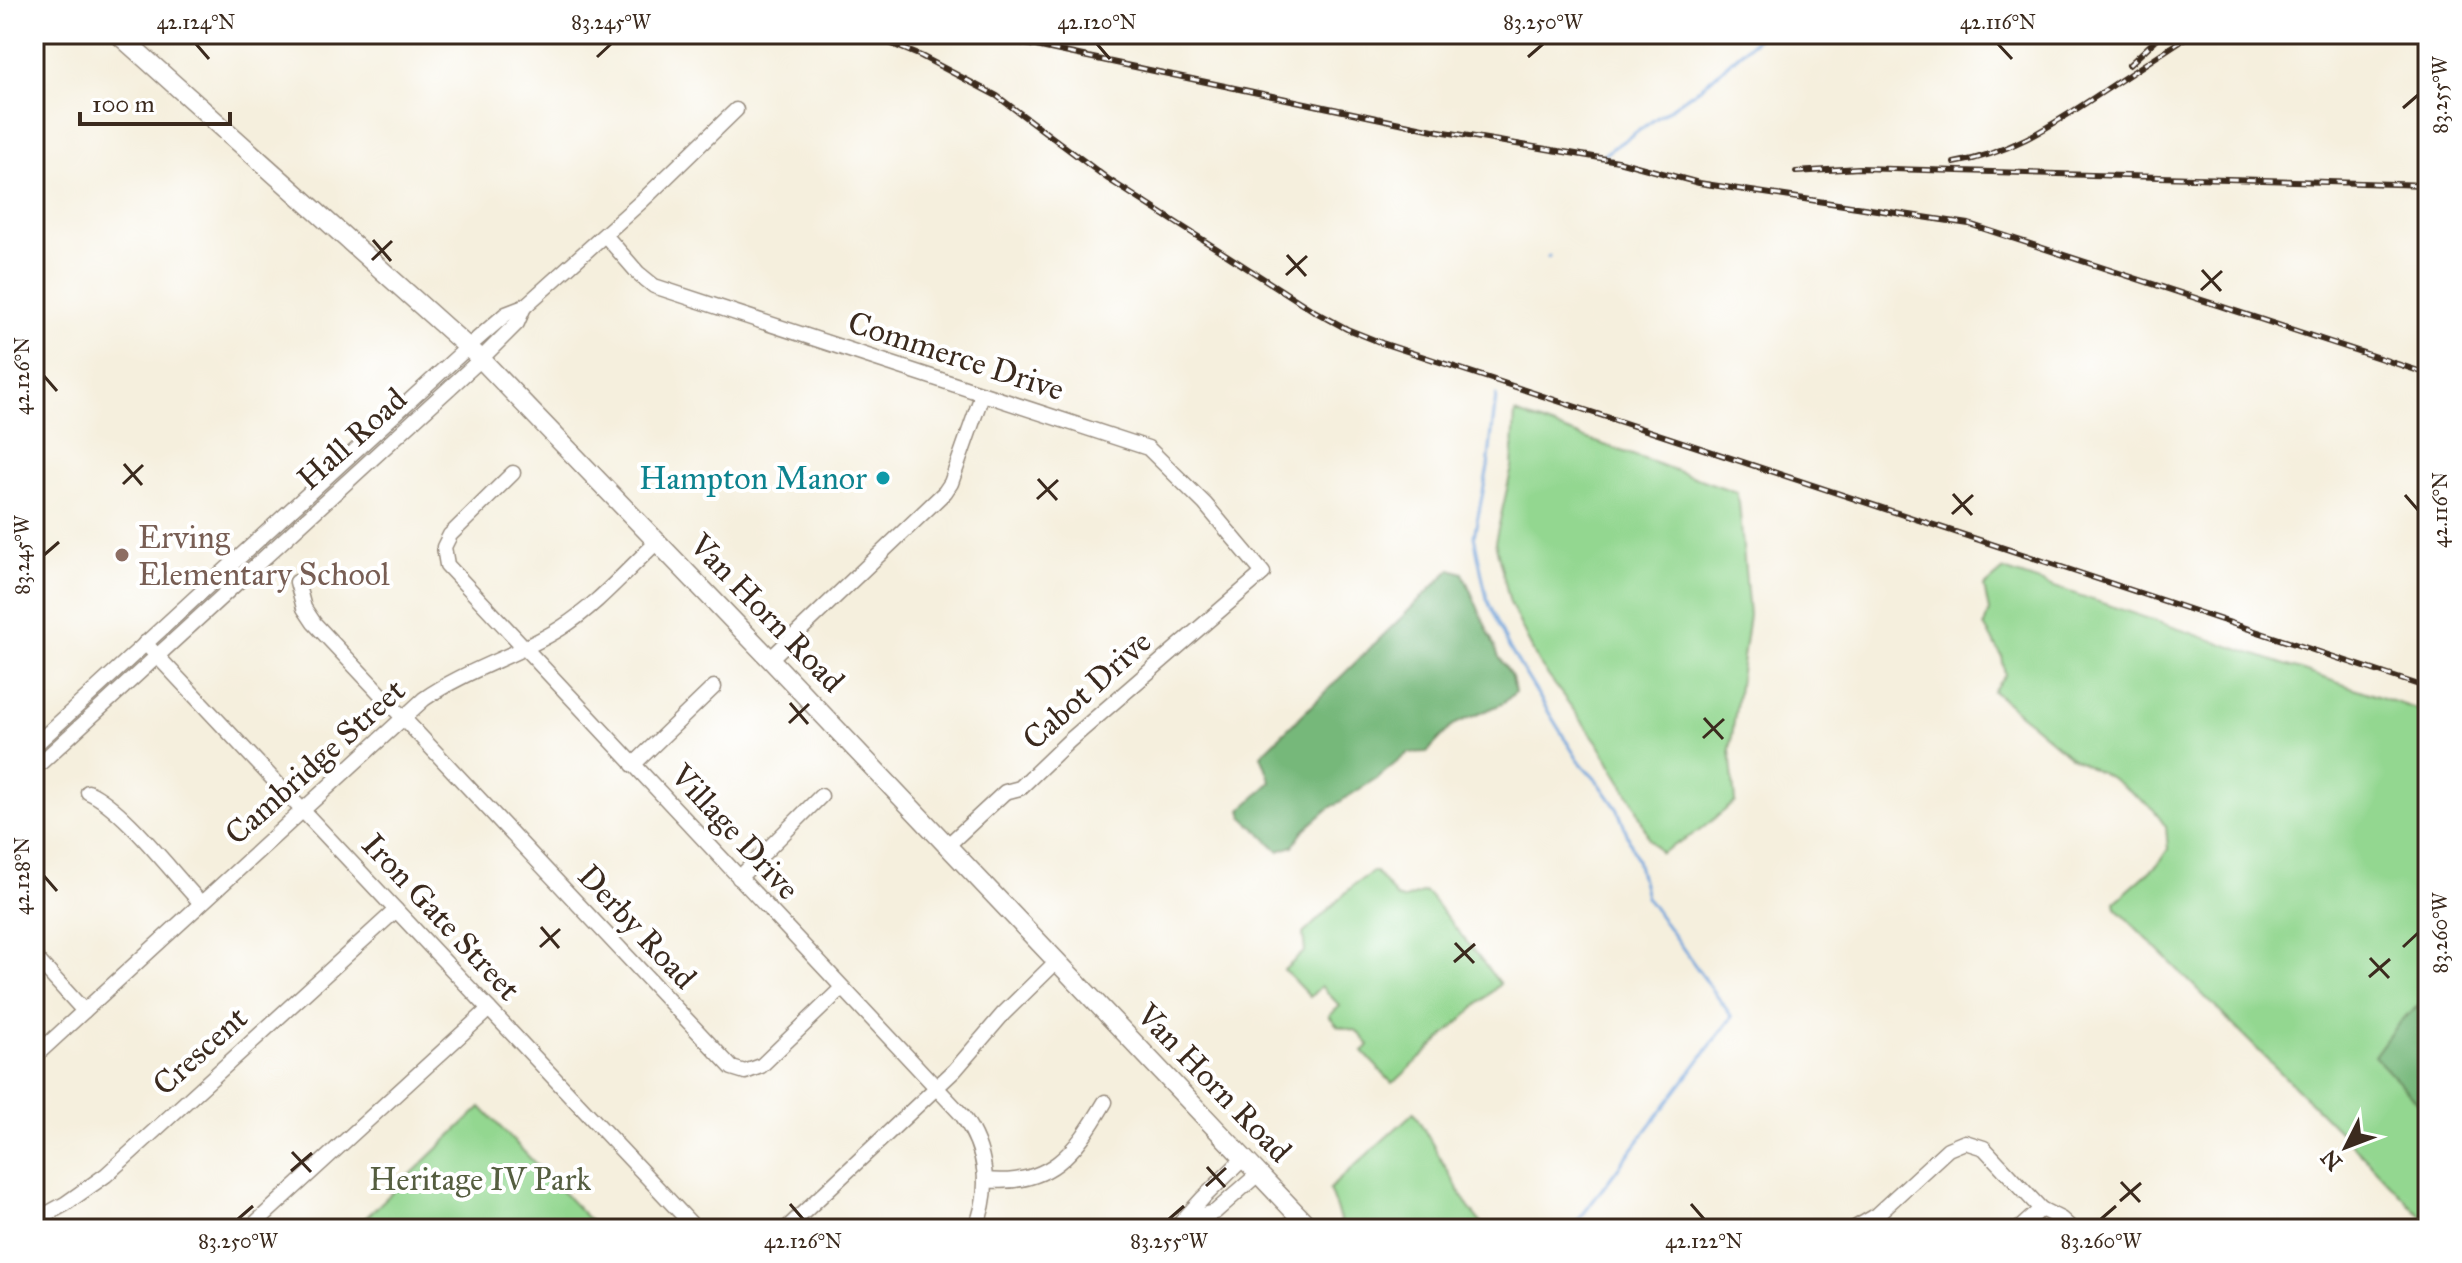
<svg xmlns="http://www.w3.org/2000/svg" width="2462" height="1263" viewBox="0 0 2462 1263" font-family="'IM FELL Great Primer',serif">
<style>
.green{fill:#93d790;stroke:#678057;stroke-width:2}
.forest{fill:#76b87a;stroke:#58714c;stroke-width:2}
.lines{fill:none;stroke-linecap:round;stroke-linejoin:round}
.stream{stroke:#6ea1d9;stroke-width:3}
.minor-casing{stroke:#988c7e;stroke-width:17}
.major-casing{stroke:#988c7e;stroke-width:21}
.minor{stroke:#fff;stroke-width:14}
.major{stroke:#fff;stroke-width:18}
.rail-casing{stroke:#3b2a1e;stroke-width:6}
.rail{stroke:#fff;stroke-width:3;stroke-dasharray:9;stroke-linecap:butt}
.ticks{fill:none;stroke:#3b2a1e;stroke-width:3}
.culture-dot{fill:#0f9aa8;stroke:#fff;stroke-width:3}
.education-dot{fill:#8d6e63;stroke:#fff;stroke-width:3}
.labels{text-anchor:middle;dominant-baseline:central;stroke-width:8;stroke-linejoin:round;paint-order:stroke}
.street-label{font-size:32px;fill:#3b2a1e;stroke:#fff}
.culture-label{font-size:32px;fill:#0d838f;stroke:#fff;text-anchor:end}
.education-label{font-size:32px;fill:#785e54;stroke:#fff;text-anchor:start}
.park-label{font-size:32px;fill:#555e40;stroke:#fff}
.neatline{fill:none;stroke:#3b2a1e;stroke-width:3}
.ticks-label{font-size:20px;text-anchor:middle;fill:#3b2a1e}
</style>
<rect width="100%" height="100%" fill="#fff"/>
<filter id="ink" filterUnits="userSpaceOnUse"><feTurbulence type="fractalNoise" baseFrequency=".0125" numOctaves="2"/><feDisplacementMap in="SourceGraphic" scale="16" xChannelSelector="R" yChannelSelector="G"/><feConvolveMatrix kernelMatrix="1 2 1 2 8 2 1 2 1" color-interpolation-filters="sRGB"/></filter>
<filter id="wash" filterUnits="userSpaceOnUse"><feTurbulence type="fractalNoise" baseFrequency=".006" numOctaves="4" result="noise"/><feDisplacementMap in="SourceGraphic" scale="32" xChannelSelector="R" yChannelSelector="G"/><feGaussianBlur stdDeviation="1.8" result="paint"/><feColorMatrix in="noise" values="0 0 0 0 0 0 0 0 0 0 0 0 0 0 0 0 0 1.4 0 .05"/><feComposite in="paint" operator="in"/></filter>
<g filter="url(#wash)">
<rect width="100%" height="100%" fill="#f5efdd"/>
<!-- green -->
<g class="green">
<path d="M 1515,413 L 1736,492 L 1739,503 L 1749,615 L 1730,750 L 1735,802 L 1699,831 L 1661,853 L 1649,839 L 1636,807 L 1598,743 L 1538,662 L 1510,603 L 1495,542 L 1512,467 Z"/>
<path d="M 2004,570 L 2428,713 L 2428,1224 L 2349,1141 L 2116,908 L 2115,902 L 2158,864 L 2168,849 L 2166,827 L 2153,809 L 2113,779 L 2071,757 L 1993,691 L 2005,675 L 2002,656 L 1984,626 L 1989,611 L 1984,587 Z"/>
<path d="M 1373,872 L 1376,872 L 1397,898 L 1403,900 L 1424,892 L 1429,895 L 1500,984 L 1396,1081 L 1392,1083 L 1363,1052 L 1369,1045 L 1357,1031 L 1338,1026 L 1329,1016 L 1340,1006 L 1321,986 L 1310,997 L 1284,970 L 1305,951 L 1303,934 L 1356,883 Z"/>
<path d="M 481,1107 L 598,1229 L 354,1229 Z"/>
<path d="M 1414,1112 L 1469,1208 L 1486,1229 L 1348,1229 L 1341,1222 L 1329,1189 Z"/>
</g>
<!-- forest -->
<g class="forest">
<path d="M 1451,569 L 1463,573 L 1499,657 L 1512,677 L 1515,692 L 1504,703 L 1453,725 L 1427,752 L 1408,753 L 1380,776 L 1327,810 L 1304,830 L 1293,846 L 1279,851 L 1244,818 L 1241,810 L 1271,782 L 1261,755 Z"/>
<path d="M 2428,996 L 2428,1113 L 2374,1056 L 2396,1026 Z"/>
</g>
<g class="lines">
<!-- stream -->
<g class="stream">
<path d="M 1603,155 L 1703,86 L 1762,34"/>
<path d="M 1548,257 L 1549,256"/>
<path d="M 1496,396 L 1488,467 L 1474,536 L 1487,599 L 1508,646 L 1578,760 L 1599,783 L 1618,810 L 1637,860 L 1646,897 L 1732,1017 L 1572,1229"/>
</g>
</g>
</g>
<g filter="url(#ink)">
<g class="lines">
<!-- minor casing -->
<g class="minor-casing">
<g id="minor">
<path d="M 605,235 L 638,273 L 654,286 L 1148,448 L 1205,504 L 1263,573 L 1069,741 L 1020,788 L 1005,792 L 947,846"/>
<path d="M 513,473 L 450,535 L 444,547 L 447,565 L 962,1115 C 987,1150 992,1190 975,1229"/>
<path d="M 297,582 L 304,608 L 314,623 L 732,1068 L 745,1072 L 761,1066 L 842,988"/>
<path d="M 145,643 L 696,1229"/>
<path d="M 770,659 L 945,492 L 951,483 L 982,395"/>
<path d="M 34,746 L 468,347 L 506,314 L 524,307 L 643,200 L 736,110"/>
<path d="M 633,765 L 714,687"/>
<path d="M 34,769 L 481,359 L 517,323 L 524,307"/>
<path d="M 88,792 C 123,807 172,873 201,903"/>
<path d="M 739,878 L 821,796"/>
<path d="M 34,956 L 84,1011"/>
<path d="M 34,1057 L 424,699 C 467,669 517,656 561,628 C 596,606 626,571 657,542"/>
<path d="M 985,1180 C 1050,1187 1075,1153 1105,1102"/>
<path d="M 1184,1220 L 1215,1212 L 1258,1174"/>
<path d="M 34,1221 L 65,1204 L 106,1175 L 396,910"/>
<path d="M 249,1229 L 489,1009"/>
<path d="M 786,1229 L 955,1070 L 1003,1014 L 1057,961"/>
<path d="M 1175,1229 L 1203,1198 L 1244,1158"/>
<path d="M 1853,1229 L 1874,1217 L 1948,1149 L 1965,1142 L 1984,1148 L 2041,1209 L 2061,1219 L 2072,1229"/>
<path d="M 2019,1229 L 2041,1209"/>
</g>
</g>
<!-- major casing -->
<g class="major-casing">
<path id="major" d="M 118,34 L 481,359 L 770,659 L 1311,1229"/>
</g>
<!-- minor -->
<use href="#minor" class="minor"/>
<!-- major -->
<use href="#major" class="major"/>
<!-- rail casing -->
<g class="rail-casing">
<g id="rail">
<path d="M 868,34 L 921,56 L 997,96 L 1108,179 L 1314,311 L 1347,329 L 1382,343 L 2428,688"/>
<path d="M 979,34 L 1433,130 L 1618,161 L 1699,183 L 1969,224 L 2428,374"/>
<path d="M 2129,65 L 2162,34"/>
<path d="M 1954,163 C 2010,154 2052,125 2098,95 C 2129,75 2160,54 2191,34"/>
<path d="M 1796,172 L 1859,168 L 2428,185"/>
</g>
</g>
<!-- rail -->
<use href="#rail" class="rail"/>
</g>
</g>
<!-- ticks -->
<path class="ticks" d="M 196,44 L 209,59M 1097,44 L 1110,59M 1998,44 L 2012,59M 597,57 L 611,44M 1528,57 L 1543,44M 2403,108 L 2418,95M 373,240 L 391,261M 1287,255 L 1306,276M 372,260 L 392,241M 2202,270 L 2221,291M 1286,275 L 1307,256M 2201,290 L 2222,271M 44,376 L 57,391M 124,464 L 142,485M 1038,479 L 1057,500M 123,484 L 143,465M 1953,494 L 1972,515M 2405,495 L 2418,510M 1037,499 L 1058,480M 1952,514 L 1973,495M 44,555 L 59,542M 790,703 L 808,724M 1704,718 L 1723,739M 789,723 L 809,704M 1703,738 L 1724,719M 44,876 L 57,891M 541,927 L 559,948M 1455,943 L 1474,963M 540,947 L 560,929M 2403,947 L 2418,933M 2370,958 L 2389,978M 1454,962 L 1475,944M 2369,977 L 2390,959M 292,1152 L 311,1172M 1207,1167 L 1225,1187M 291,1171 L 312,1153M 2121,1182 L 2140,1202M 1206,1186 L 1226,1168M 2120,1201 L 2141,1183M 790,1204 L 803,1219M 1691,1204 L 1704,1219M 238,1219 L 253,1206M 1169,1219 L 1184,1206M 2101,1219 L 2116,1206"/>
<!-- markers -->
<circle class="culture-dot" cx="883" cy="478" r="8"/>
<circle class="education-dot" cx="122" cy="555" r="8"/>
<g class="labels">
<!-- street labels -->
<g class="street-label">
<text transform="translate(956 356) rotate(18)">Commerce Drive</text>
<text transform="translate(352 439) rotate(-42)">Hall Road</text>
<text transform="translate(767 613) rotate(46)">Van Horn Road</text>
<text transform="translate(1087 690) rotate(-42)">Cabot Drive</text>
<text transform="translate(315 762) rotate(-42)">Cambridge Street</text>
<text transform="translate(735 832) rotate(47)">Village Drive</text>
<text transform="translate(441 917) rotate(47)">Iron Gate Street</text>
<text transform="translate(637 927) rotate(47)">Derby Road</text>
<text transform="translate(200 1051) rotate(-42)">Crescent</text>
<text transform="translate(1214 1083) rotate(46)">Van Horn Road</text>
</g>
<!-- culture labels -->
<g class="culture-label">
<text x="867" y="478">Hampton Manor</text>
</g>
<!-- education labels -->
<g class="education-label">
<text x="138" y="537">Erving<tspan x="138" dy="37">Elementary School</tspan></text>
</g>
<!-- park labels -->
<g class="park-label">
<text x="480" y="1179">Heritage IV Park</text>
</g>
</g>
<!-- margin -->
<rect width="2462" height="1263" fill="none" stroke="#fff" stroke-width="88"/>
<!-- north arrow -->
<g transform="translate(2346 1147) rotate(228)" stroke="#ffffff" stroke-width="6" paint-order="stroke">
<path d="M0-6L14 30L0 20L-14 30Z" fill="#3b2a1e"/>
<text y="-12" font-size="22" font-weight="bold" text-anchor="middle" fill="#3b2a1e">N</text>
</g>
<!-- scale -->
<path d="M80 112v12h150v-12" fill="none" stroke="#3b2a1e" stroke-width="4"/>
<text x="92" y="112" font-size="24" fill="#3b2a1e" stroke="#ffffff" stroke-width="6" paint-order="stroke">100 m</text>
<rect x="44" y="44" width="2374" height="1175" class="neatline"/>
<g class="ticks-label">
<text x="196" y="29">42.124°N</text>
<text x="611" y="29">83.245°W</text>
<text x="1097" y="29">42.120°N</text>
<text x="1543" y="29">83.250°W</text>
<text x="1998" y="29">42.116°N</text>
<text transform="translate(2440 95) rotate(-90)" y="7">83.255°W</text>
<text transform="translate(22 376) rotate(-90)" y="7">42.126°N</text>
<text transform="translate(2440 510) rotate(-90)" y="7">42.116°N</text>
<text transform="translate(22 555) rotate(-90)" y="7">83.245°W</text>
<text transform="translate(22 876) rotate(-90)" y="7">42.128°N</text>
<text transform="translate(2440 933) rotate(-90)" y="7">83.260°W</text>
<text x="238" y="1248">83.250°W</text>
<text x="803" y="1248">42.126°N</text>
<text x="1169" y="1248">83.255°W</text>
<text x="1704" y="1248">42.122°N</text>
<text x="2101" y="1248">83.260°W</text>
</g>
</svg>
